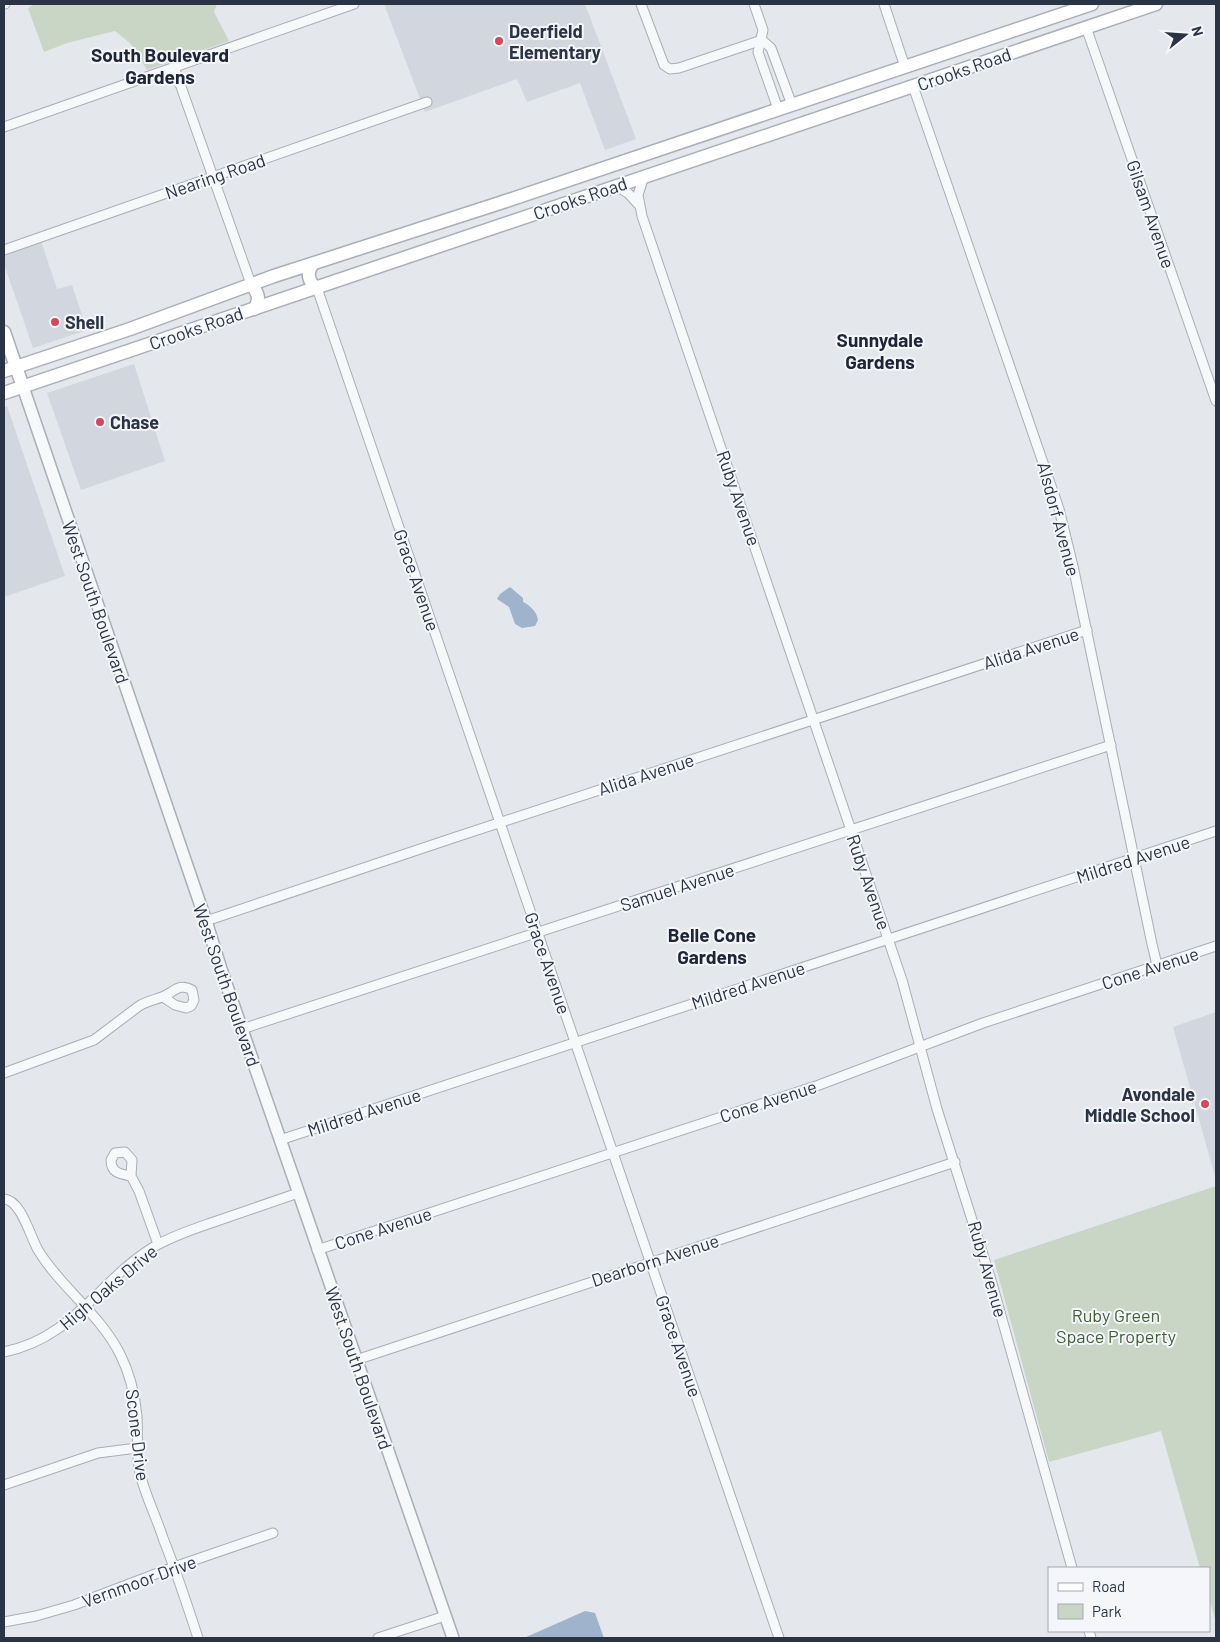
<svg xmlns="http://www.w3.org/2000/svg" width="1220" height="1642" viewBox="0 0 1220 1642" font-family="Barlow,sans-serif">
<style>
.built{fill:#d2d6de}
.green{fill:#c9d6c5}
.water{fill:#9fb4cc}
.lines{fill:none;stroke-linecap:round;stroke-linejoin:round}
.minor-casing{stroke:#a9aeb7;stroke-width:11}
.tertiary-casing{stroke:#a9aeb7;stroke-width:14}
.secondary-casing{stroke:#a9aeb7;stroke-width:15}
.minor{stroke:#f7f8fa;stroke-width:9}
.tertiary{stroke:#f7f8fa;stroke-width:11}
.secondary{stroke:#fff;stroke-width:12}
.poi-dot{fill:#d1495b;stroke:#f4f6f9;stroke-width:2}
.labels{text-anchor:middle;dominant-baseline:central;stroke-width:4;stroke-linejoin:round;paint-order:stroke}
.poi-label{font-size:18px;font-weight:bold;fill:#2b3445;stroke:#f4f6f9;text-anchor:start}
.street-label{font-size:18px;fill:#2b3445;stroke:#f4f6f9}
.park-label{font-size:18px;fill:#3f6138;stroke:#f4f6f9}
.neighbourhood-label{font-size:19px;font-weight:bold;fill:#1d2536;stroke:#f4f6f9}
</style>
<rect width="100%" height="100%" fill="#e4e7ec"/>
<!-- built -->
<g class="built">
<path d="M 384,4 L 585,4 L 636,139 L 605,150 L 580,83 L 527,102 L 517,79 L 425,112 Z"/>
<path d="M 41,241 L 57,289 L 72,285 L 87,330 L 33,348 L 4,264 L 4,256 Z"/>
<path d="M 134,364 L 165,461 L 81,490 L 47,393 Z"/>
<path d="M 7,406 L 65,576 L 4,597 L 4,408 Z"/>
<path d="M 1216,1012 L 1216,1180 L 1173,1027 Z"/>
</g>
<!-- green -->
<g class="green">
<path d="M 34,4 L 217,4 L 214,12 L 229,41 L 147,70 L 131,44 L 115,31 L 67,43 L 44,52 L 28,8 Z"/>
<path d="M 1216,1186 L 1216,1623 L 1209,1597 L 1209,1568 L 1200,1568 L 1161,1431 L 1049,1462 L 994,1260 Z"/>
</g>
<!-- water -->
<g class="water">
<path d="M 510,587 L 523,598 L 523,602 C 530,605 537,612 538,620 L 535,626 L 522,628 L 515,624 L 509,607 L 497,599 L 500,594 Z"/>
<path d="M 585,1611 L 595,1613 L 604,1638 L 524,1638 Z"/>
</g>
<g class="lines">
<!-- minor casing -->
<g class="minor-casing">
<g id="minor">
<path d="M 4,4 L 5,4"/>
<path d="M 641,4 L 664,65 L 670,69 L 679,68 L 762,40"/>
<path d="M 754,4 L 763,30 L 758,52 L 778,109"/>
<path d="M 884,4 L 905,67"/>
<path d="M 1086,27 L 1216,401"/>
<path d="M 762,40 L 771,48 L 792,105"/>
<path d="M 174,67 L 251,284"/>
<path d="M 913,86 L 1059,509 L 1073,566 L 1152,944 L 1157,965"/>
<path d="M 4,127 L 354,4"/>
<path d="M 644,176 L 638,195 L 642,216 L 902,980 L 937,1109 L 991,1280 L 1072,1568"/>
<path d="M 616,186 L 628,193 L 638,204"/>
<path d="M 4,250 L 427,102"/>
<path d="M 317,288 L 779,1638"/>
<path d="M 206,921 L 453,838 L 1087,630"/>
<path d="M 242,1029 L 1111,745"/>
<path d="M 4,1073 L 94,1040 L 139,1006 C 147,1001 154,1000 162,997 C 173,993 179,982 192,990 L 194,1000 L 191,1006 L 186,1008 L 175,1005 L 163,997"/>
<path d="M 280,1140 L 1216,831"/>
<path d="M 131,1176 C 120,1174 111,1173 111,1160 L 115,1153 L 125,1152 L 132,1160 L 131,1176 L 139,1191 L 158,1244"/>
<path d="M 4,1199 C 21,1200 30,1236 38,1250 C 61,1288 100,1314 120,1354 C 130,1374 135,1395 137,1416 C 138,1436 136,1454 140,1473 C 145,1495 156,1516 163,1538 C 176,1571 187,1604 198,1638"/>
<path d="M 317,1250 L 819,1085 L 983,1023 L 1216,946"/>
<path d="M 4,1352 C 73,1338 97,1283 152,1248 C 170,1237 191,1230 211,1223 C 240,1213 269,1203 298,1193"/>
<path d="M 356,1360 L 955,1162"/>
<path d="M 4,1485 L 98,1453 L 137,1448"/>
<path d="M 4,1622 L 36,1616 L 74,1605 L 174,1567 L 273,1533"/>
<path d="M 1089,1631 L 1091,1638"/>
<path d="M 378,1638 L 445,1616"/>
</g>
</g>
<!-- tertiary casing -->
<g class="tertiary-casing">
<path id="tertiary" d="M 23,387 L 206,921 L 221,969 L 453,1638"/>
</g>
<!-- secondary casing -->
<g class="secondary-casing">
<g id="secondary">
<path d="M 313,264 C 306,272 308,282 317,288"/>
<path d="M 251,284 C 258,293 261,299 254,309"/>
<path d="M 4,332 L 23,387"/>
<path d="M 4,371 L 130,329 L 274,276 L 503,202 L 1092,4"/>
<path d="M 4,393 L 1156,4"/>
</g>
</g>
<!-- minor -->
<use href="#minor" class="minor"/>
<!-- tertiary -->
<use href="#tertiary" class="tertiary"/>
<!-- secondary -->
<use href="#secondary" class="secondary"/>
</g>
<!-- markers -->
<g class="poi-dot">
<circle cx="499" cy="41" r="5"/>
<circle cx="55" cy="322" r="5"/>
<circle cx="100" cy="422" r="5"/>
<circle cx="1205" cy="1104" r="5"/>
</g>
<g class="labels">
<!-- poi labels -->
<g class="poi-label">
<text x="509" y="31">Deerfield<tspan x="509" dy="21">Elementary</tspan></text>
<text x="65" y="322">Shell</text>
<text x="110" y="422">Chase</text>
<text x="1195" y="1094" text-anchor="end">Avondale<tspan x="1195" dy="21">Middle School</tspan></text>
</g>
<!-- street labels -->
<g class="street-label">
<text transform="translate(964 69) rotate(-19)">Crooks Road</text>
<text transform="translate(215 176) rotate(-19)">Nearing Road</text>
<text transform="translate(580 198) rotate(-19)">Crooks Road</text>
<text transform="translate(1151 214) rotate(71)">Gilsam Avenue</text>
<text transform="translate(196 328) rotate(-19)">Crooks Road</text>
<text transform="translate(739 498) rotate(71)">Ruby Avenue</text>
<text transform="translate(1059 519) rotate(75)">Alsdorf Avenue</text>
<text transform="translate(417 580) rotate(71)">Grace Avenue</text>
<text transform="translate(96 602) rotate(71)">West South Boulevard</text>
<text transform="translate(1031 648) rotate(-18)">Alida Avenue</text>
<text transform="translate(646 774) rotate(-18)">Alida Avenue</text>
<text transform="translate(1133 859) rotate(-18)">Mildred Avenue</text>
<text transform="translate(869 882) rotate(71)">Ruby Avenue</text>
<text transform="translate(677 887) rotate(-18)">Samuel Avenue</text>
<text transform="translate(548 963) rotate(71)">Grace Avenue</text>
<text transform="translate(1150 968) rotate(-18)">Cone Avenue</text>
<text transform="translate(227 985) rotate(71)">West South Boulevard</text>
<text transform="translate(748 985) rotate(-18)">Mildred Avenue</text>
<text transform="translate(768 1101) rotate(-18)">Cone Avenue</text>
<text transform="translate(364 1112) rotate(-18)">Mildred Avenue</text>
<text transform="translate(383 1228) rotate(-18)">Cone Avenue</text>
<text transform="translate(655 1260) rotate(-18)">Dearborn Avenue</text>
<text transform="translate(988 1269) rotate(74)">Ruby Avenue</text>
<text transform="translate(108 1287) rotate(-40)">High Oaks Drive</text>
<text transform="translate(679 1346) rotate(71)">Grace Avenue</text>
<text transform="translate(359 1368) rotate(71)">West South Boulevard</text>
<text transform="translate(138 1435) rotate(83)">Scone Drive</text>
<text transform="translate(139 1581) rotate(-20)">Vernmoor Drive</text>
</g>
<!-- park labels -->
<g class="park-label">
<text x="1116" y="1315">Ruby Green<tspan x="1116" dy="21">Space Property</tspan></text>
</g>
<!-- neighbourhood labels -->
<g class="neighbourhood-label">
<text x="160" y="54">South Boulevard<tspan x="160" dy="22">Gardens</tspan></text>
<text x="880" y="339">Sunnydale<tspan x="880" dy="22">Gardens</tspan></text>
<text x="712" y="934">Belle Cone<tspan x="712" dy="22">Gardens</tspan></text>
</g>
</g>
<!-- border -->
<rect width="1220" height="1642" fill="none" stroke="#2b3445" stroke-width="10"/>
<!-- legend -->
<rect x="1048" y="1567" width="162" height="65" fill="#f4f6f9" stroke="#a4a8b1"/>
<rect x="1058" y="1583" width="25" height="8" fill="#ffffff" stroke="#a4a8b1"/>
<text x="1092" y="1592" font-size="15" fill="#2b3445">Road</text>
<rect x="1058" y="1604" width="25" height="15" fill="#c9d6c5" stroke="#a4a8b1"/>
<text x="1092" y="1617" font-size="15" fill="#2b3445">Park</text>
<!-- north arrow -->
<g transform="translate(1185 35) rotate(73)" stroke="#f4f6f9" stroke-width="4" paint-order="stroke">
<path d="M0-4L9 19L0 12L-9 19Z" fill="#2b3445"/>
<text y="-8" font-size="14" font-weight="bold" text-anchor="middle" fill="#2b3445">N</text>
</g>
</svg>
